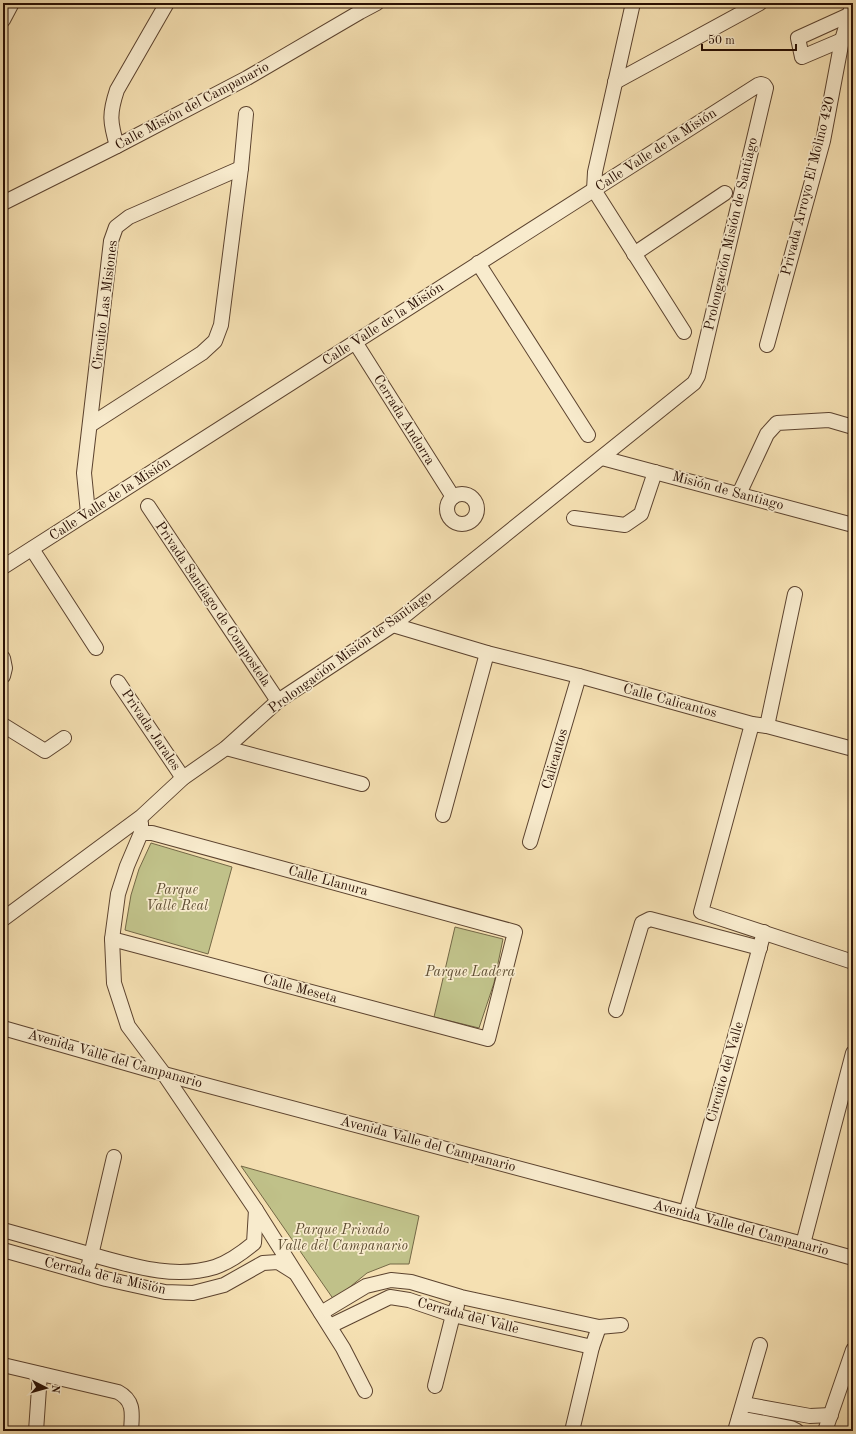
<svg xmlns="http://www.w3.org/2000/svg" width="856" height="1434" viewBox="0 0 856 1434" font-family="'Old Standard TT',serif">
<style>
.green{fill:#c0c189;stroke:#746846}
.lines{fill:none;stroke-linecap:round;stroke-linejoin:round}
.minor-casing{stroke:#5c432f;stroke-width:16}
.minor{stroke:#f8ebcd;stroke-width:14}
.labels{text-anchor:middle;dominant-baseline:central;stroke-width:3.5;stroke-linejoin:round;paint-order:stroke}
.street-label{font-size:14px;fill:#290f03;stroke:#f8ebcd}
.park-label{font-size:14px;font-style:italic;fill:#5e4d32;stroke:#f8ebcd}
</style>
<rect width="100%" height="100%" fill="#f5e0b2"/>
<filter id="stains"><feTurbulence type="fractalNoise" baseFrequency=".005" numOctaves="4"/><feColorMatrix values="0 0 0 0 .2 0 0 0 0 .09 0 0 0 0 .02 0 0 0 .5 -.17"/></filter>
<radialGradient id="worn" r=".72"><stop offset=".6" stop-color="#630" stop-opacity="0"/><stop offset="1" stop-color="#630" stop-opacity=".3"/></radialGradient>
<!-- green -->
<g class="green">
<path d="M 151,843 L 232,867 L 208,954 L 125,930 L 131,895 L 139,869 Z"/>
<path d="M 455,927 L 503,939 L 494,983 L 479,1028 L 434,1017 Z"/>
<path d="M 241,1166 L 419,1216 L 409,1264 L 390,1264 L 367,1273 L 334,1300 Z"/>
</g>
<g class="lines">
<!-- minor casing -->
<g class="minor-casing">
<g id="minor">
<path d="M 633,3 L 595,172 L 594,190 L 684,332"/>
<path d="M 3,20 L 12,3"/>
<path d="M 849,37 L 802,57 L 798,38 L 853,13"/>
<path d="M 615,82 L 760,3"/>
<path d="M 117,146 C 110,122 109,114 117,90 L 167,3"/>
<path d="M 3,203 L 117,146 L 247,78 L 360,12 L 377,3"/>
<path d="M 634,254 L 725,193"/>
<path d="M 478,263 L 588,435"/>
<path d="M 355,342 L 453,497"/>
<path d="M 767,345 L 823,141 L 842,40 L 853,3"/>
<path d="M 90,425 L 202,353 L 215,341 L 221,325 L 241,168 L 246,114"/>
<path d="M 602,458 L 853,525"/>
<path d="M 739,494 L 767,434 L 777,423 L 829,420 L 853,427"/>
<circle cx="462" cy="509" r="15"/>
<path d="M 148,506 L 278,701"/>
<path d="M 88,513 L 84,473 L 111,241 L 116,227 L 129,217 L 241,168"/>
<path d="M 574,518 L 625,525 L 641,514 L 655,472"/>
<path d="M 32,549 L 96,648"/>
<path d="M 3,567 L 758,85 L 761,84 L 764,85 L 766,88 L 698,376 L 694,383 L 393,625 L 278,701 L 226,748 L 183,778 L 141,817 L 3,919"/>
<path d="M 393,625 L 487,653 L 579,676 L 752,724 L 767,726 L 853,749"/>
<path d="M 3,658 L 5,668 L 3,676"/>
<path d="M 118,682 L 183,778"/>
<path d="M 752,724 L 701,912 L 853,962"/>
<path d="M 3,725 L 45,751 L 64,738"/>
<path d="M 767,726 L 795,594"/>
<path d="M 226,748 L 362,784"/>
<path d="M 443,815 L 487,653"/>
<path d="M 141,823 L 141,833 L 127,866 L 118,894 L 112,939 L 114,983 L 128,1026 L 164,1074 L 256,1210 L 343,1348 L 365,1391"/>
<path d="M 530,842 L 579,676"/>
<path d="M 112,939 L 488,1039 L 515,932 L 152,833 L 141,833"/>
<path d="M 616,1010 L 642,923 L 650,919 L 760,948"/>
<path d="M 3,1028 L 164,1074 L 803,1244 L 853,1258"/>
<path d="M 686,1213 L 764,932"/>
<path d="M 3,1230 C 32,1238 60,1246 89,1254 C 130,1265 173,1280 215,1267 C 230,1262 242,1253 254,1243 L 256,1210"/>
<path d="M 803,1244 L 853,1053"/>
<path d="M 3,1250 L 106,1279 L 165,1292 L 193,1293 L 224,1285 L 263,1263 L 278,1262 L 294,1272"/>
<path d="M 89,1264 L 114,1157"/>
<path d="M 321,1313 L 366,1286 L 391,1280 L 411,1282 L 461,1297 L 599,1327 L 621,1325"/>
<path d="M 330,1326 L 390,1297 L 409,1300 L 453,1315 L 592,1347"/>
<path d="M 3,1365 L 118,1392 C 135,1401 132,1414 131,1431"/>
<path d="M 435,1386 L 453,1315 L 457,1306"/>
<path d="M 744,1404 L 810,1416 L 831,1415"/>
<path d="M 739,1418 L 791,1428 L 797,1431"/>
<path d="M 36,1431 L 40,1374"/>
<path d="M 572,1431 L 592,1347 L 599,1327"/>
<path d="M 735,1431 L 760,1345"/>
<path d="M 825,1431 L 853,1350"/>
</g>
</g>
<!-- minor -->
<use href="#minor" class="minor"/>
</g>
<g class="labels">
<!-- street labels -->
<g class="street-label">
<text transform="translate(192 106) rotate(-28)">Calle Misión del Campanario</text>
<text transform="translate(656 150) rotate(-33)">Calle Valle de la Misión</text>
<text transform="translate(808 186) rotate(-76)">Privada Arroyo El Molino 420</text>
<text transform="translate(731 234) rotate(-77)">Prolongación Misión de Santiago</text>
<text transform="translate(105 305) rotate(-83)">Circuito Las Misiones</text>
<text transform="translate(383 324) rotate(-33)">Calle Valle de la Misión</text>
<text transform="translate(404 420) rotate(58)">Cerrada Andorra</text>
<text transform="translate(728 491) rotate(15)">Misión de Santiago</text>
<text transform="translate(110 499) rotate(-33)">Calle Valle de la Misión</text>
<text transform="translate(213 604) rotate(56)">Privada Santiago de Compostela</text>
<text transform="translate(350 652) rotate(-36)">Prolongación Misión de Santiago</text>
<text transform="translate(670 701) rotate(15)">Calle Calicantos</text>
<text transform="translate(151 730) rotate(56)">Privada Jarales</text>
<text transform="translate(555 759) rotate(-74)">Calicantos</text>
<text transform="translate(328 881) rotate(15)">Calle Llanura</text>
<text transform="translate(300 989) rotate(15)">Calle Meseta</text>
<text transform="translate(115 1059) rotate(16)">Avenida Valle del Campanario</text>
<text transform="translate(725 1072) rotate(-74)">Circuito del Valle</text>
<text transform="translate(428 1144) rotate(15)">Avenida Valle del Campanario</text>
<text transform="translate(741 1228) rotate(15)">Avenida Valle del Campanario</text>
<text transform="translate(105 1276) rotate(13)">Cerrada de la Misión</text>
<text transform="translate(468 1316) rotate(15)">Cerrada del Valle</text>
</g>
<!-- park labels -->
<g class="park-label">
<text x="177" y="890">Parque<tspan x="177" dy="16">Valle Real</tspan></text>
<text x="470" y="972">Parque Ladera</text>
<text x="342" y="1230">Parque Privado<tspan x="342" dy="16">Valle del Campanario</tspan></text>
</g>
</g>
<!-- margin -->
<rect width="856" height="1434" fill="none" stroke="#f5e0b2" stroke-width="16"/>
<rect x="4" y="4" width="848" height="1426" fill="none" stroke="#290f03" stroke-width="2"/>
<rect x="8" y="8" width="840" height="1418" fill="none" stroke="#290f03"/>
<!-- north arrow -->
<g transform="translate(46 1388) rotate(96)" stroke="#f8ebcd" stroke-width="3" paint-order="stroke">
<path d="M0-3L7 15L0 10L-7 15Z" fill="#290f03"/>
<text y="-6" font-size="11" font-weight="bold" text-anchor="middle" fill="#290f03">N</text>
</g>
<!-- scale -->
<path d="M702 44v6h94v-6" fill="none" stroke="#290f03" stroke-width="2"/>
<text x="708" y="44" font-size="12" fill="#290f03" stroke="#f8ebcd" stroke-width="3" paint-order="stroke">50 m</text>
<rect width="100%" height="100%" filter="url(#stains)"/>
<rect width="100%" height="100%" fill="url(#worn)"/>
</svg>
